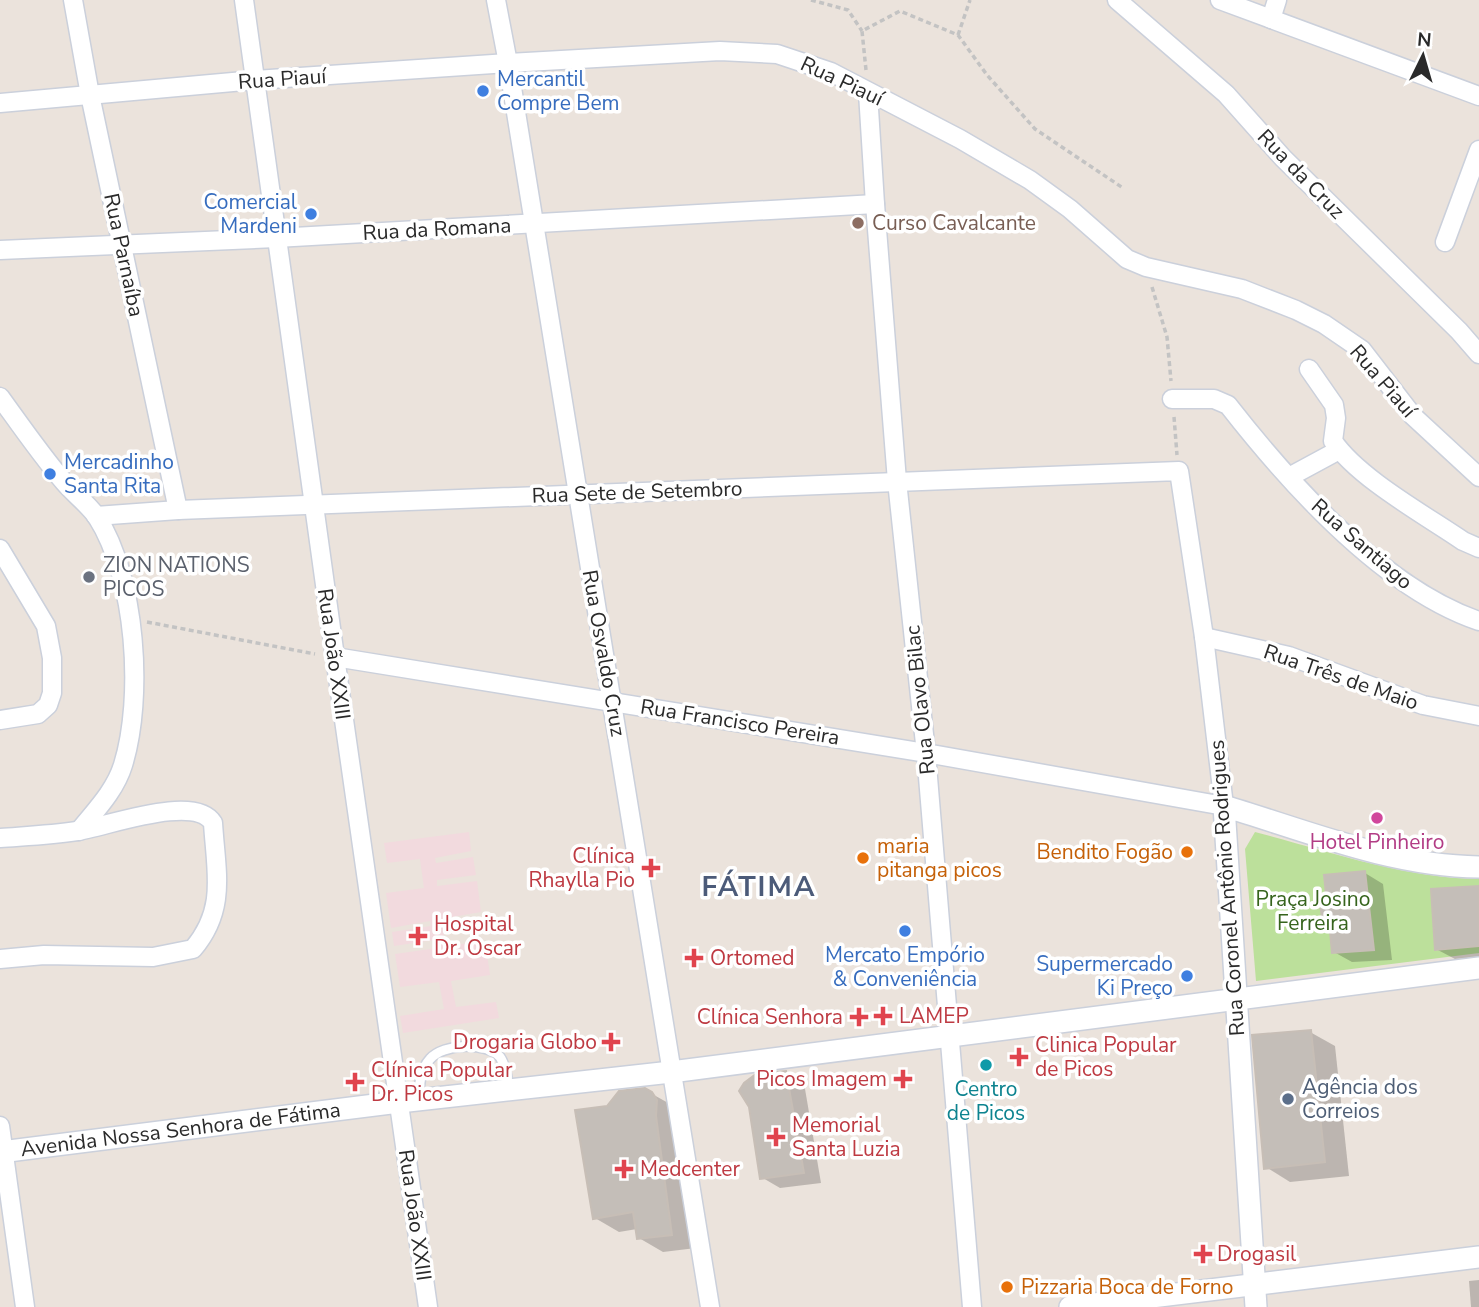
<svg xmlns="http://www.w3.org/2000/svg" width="1479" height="1307" viewBox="0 0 1479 1307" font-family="'Nunito Sans',sans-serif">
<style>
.medical{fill:#f2dade}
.green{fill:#bce09b}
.shadow{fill:#0003}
.building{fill:#c4beb8;stroke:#c7beb6;stroke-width:2}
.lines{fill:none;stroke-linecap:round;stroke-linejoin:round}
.service-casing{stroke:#cbd0db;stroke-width:12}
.minor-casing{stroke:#cbd0db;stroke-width:21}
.tertiary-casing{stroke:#cbd0db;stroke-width:24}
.path{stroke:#c3c3c3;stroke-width:3.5;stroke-dasharray:5 3.5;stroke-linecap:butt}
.service{stroke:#fff;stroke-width:9}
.minor{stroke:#fff;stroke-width:18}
.tertiary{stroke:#fff;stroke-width:21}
.shop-dot{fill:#3f7fe0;stroke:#fff;stroke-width:2.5}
.education-dot{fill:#8d6e63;stroke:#fff;stroke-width:2.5}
.worship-dot{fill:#6b7280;stroke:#fff;stroke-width:2.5}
.hotel-dot{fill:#d1479c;stroke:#fff;stroke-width:2.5}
.food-dot{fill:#e8710a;stroke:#fff;stroke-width:2.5}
.health-dot{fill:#e0444e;stroke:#fff;stroke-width:2.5}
.culture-dot{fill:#0f9aa8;stroke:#fff;stroke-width:2.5}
.service-dot{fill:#5c6f8a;stroke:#fff;stroke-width:2.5}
.labels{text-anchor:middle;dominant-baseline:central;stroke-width:7;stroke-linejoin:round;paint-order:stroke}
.street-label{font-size:21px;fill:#2a2a2a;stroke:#fff}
.shop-label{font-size:21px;fill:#366cbe;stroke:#fff;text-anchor:start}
.education-label{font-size:21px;fill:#785e54;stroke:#fff;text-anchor:start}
.worship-label{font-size:21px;fill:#5b616d;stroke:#fff;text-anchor:start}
.hotel-label{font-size:21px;fill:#b23c85;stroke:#fff}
.food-label{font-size:21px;fill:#c56008;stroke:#fff;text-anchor:start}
.health-label{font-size:21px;fill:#be3a42;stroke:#fff;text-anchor:start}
.park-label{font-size:21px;fill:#36641d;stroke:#fff}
.service-label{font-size:21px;fill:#4e5e75;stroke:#fff;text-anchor:start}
.culture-label{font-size:21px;fill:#0d838f;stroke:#fff}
.district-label{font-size:28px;font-weight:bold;letter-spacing:2px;fill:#4c5b79;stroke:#fff}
</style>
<rect width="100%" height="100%" fill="#ebe3dc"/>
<!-- medical -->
<path class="medical" d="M 469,832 L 471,851 L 435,858 L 436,863 L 473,857 L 476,875 L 437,880 L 437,886 L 477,881 L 481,912 L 441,919 L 446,946 L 485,941 L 490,975 L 451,981 L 456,1007 L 496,1002 L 499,1018 L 403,1033 L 400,1016 L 444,1009 L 439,982 L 400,987 L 395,954 L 437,948 L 435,940 L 394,946 L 392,932 L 431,926 L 430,921 L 391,928 L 386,893 L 424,888 L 420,859 L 387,863 L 384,843 Z"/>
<!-- green -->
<path class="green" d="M 1255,832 C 1328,851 1403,878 1479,879 L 1479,953 L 1256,981 L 1245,849 Z"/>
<!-- shadow -->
<g class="shadow">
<path d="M 1365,873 L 1383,884 L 1392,960 L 1352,962 L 1334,952 L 1332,934 L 1325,930 L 1329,905 Z"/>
<path d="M 1479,887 L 1479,957 L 1455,959 L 1436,949 Z"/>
<path d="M 1310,1032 L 1335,1046 L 1349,1176 L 1290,1182 L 1266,1167 Z"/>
<path d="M 786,1073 L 804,1083 L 821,1183 L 780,1188 L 761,1177 Z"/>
<path d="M 645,1090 L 670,1104 L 696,1248 L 663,1252 L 639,1238 L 637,1229 L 619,1232 L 595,1218 L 608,1107 Z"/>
<path d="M 1479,1280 L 1479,1307 L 1471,1307 L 1469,1281 Z"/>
</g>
<!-- building -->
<g class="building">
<path d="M 1365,871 L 1374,950 L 1332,953 L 1330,931 L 1324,931 L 1320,904 L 1327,904 L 1324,875 Z"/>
<path d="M 1479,886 L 1479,946 L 1435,950 L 1431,889 Z"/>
<path d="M 1311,1030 L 1325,1162 L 1264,1169 L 1252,1035 Z"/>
<path d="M 786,1071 L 804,1173 L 760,1179 L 749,1107 L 739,1091 L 744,1083 L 756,1074 Z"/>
<path d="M 645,1088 L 652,1092 L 657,1100 L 656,1116 L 672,1235 L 637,1239 L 633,1212 L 593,1219 L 575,1110 L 607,1106 L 619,1091 Z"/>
</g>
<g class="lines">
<!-- service casing -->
<g class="service-casing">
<path id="service" d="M 419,1100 C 419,1085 420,1070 430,1059 C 443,1044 486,1041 500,1057 C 506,1065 507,1079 509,1088"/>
</g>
<!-- minor casing -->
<g class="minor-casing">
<g id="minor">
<path d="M 73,0 L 90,95 L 178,510"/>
<path d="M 244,0 L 335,657 L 428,1307"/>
<path d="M 496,0 L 508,63 L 710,1307"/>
<path d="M 1117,0 L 1226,94 L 1283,158 L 1459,331 L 1479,354"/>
<path d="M 1220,0 L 1479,96"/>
<path d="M 1271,19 L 1277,0"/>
<path d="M 868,93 L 875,204 L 897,481 L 926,753 L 972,1307"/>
<path d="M 0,103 L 255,80 L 508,63 L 720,51 L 777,54 L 831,72 L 960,139 L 1030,180 L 1070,209 L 1127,259 L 1146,267 L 1242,289 L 1296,310 L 1324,324 L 1362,350 L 1413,416 L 1479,477"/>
<path d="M 1445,242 L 1479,150"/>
<path d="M 0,250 L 276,238 L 875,204"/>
<path d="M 1309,369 L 1334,405 L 1336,418 L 1333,441 C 1358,478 1425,515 1463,541 L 1479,548"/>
<path d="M 0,397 C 21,426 41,455 64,482 C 74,494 89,505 97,517 C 136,578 144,697 123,765 C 115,791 95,811 79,831"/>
<path d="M 1172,399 L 1214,399 L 1228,405 C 1289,483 1384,589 1479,621"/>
<path d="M 1289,477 L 1339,450"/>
<path d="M 96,516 L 178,510 L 1179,471 L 1204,637 L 1224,806 L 926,753 L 335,657"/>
<path d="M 0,549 L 46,626 L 52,658 L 52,693 L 48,705 L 38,714 L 0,720"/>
<path d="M 1204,637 L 1289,656 L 1423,705 L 1479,716"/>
<path d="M 0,838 C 26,836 51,835 77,831 C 106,827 195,793 213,823 C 216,872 227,909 193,949 L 153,957 L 44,955 L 0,959"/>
<path d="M 0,1126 L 25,1307"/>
</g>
</g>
<!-- tertiary casing -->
<g class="tertiary-casing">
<g id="tertiary">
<path id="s1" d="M 0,1152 L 399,1102 L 671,1072 L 1479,968"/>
<path d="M 1070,1307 L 1479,1257"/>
<path d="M 1256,1307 L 1224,806 C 1307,831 1391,866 1479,867"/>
</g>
</g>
<!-- path -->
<g class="path">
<path d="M 811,0 L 848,10 L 862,31"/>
<path d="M 958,35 L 970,0"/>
<path d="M 866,70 L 862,31 L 900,11 L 958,35 L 987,75 L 1035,129 L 1123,188"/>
<path d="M 1152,287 L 1167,337 L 1171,381"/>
<path d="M 1174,417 L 1177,455"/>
<path d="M 147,622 L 315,654"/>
</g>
<!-- service -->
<use href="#service" class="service"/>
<!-- minor -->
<use href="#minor" class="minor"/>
<!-- tertiary -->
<use href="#tertiary" class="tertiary"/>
</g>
<!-- markers -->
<g class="shop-dot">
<circle cx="483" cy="91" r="7"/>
<circle cx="311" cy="214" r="7"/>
<circle cx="50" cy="474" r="7"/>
<circle cx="905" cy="931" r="7"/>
<circle cx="1187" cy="976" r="7"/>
</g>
<circle class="education-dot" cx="858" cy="223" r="7"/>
<circle class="worship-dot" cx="89" cy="577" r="7"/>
<circle class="hotel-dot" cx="1377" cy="818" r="7"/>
<g class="food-dot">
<circle cx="1187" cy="852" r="7"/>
<circle cx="863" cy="858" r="7"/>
<circle cx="1007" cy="1287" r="7"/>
</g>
<g class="health-dot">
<path d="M647.5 857.5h7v7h7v7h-7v7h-7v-7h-7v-7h7z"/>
<path d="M414.5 925.5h7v7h7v7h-7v7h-7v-7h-7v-7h7z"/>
<path d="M690.5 947.5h7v7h7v7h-7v7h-7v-7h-7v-7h7z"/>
<path d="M879.5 1005.5h7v7h7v7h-7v7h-7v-7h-7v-7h7z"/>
<path d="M855.5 1006.5h7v7h7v7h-7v7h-7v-7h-7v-7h7z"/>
<path d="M607.5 1031.5h7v7h7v7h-7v7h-7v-7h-7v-7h7z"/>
<path d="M1015.5 1046.5h7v7h7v7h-7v7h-7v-7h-7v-7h7z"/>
<path d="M899.5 1068.5h7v7h7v7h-7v7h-7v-7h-7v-7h7z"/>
<path d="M351.5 1071.5h7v7h7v7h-7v7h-7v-7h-7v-7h7z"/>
<path d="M772.5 1126.5h7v7h7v7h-7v7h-7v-7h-7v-7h7z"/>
<path d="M620.5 1158.5h7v7h7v7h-7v7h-7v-7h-7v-7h7z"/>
<path d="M1199.5 1243.5h7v7h7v7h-7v7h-7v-7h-7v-7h7z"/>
</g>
<circle class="culture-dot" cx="986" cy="1065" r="7"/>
<circle class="service-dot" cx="1288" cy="1099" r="7"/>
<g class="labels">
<!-- street labels -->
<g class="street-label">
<text transform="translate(282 79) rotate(-4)">Rua Piauí</text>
<text transform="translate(842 81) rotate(25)">Rua Piauí</text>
<text transform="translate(1301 174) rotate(46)">Rua da Cruz</text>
<text transform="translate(437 229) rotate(-3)">Rua da Romana</text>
<text transform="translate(124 255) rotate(78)">Rua Parnaíba</text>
<text transform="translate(1383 381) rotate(49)">Rua Piauí</text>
<text transform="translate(637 492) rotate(-2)">Rua Sete de Setembro</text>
<text transform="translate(1362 544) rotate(41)">Rua Santiago</text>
<text transform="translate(604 653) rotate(80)">Rua Osvaldo Cruz</text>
<text transform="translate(334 654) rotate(82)">Rua João XXIII</text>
<text transform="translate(1341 677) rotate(19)">Rua Três de Maio</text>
<text transform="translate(920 700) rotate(-96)">Rua Olavo Bilac</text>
<text transform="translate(740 722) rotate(9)">Rua Francisco Pereira</text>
<text transform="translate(1227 888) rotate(-94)">Rua Coronel Antônio Rodrigues</text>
<text stroke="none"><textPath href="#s1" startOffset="182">Avenida Nossa Senhora de Fátima</textPath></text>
<text transform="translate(415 1215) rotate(82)">Rua João XXIII</text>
</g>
<!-- shop labels -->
<g class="shop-label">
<text x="497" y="79">Mercantil<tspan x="497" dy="24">Compre Bem</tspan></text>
<text x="297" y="202" text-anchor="end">Comercial<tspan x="297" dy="24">Mardeni</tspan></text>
<text x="64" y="462">Mercadinho<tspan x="64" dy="24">Santa Rita</tspan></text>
<text x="905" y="955" text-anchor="middle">Mercato Empório<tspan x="905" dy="24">&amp; Conveniência</tspan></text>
<text x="1173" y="964" text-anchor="end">Supermercado<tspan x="1173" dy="24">Ki Preço</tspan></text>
</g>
<!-- education labels -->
<g class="education-label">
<text x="872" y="223">Curso Cavalcante</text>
</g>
<!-- worship labels -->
<g class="worship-label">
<text x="103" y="565">ZION NATIONS<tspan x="103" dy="24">PICOS</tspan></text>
</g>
<!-- hotel labels -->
<g class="hotel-label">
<text x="1377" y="842">Hotel Pinheiro</text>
</g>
<!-- food labels -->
<g class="food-label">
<text x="877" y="846">maria<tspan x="877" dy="24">pitanga picos</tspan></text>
<text x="1173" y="852" text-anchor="end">Bendito Fogão</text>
<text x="1021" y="1287">Pizzaria Boca de Forno</text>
</g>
<!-- health labels -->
<g class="health-label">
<text x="635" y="856" text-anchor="end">Clínica<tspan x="635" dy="24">Rhaylla Pio</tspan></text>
<text x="434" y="924">Hospital<tspan x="434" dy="24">Dr. Oscar</tspan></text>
<text x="710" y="958">Ortomed</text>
<text x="899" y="1016">LAMEP</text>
<text x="843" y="1017" text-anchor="end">Clínica Senhora</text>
<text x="597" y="1042" text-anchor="end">Drogaria Globo</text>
<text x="1035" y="1045">Clinica Popular<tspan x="1035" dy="24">de Picos</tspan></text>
<text x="371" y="1070">Clínica Popular<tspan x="371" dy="24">Dr. Picos</tspan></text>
<text x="887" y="1079" text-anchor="end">Picos Imagem</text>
<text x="792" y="1125">Memorial<tspan x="792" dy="24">Santa Luzia</tspan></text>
<text x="640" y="1169">Medcenter</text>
<text x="1217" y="1254">Drogasil</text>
</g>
<!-- park labels -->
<g class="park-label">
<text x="1313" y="899">Praça Josino<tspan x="1313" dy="24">Ferreira</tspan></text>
</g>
<!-- service labels -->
<g class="service-label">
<text x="1302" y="1087">Agência dos<tspan x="1302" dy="24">Correios</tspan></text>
</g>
<!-- culture labels -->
<g class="culture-label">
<text x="986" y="1089">Centro<tspan x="986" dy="24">de Picos</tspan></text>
</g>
<!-- district labels -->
<g class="district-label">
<text x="759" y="887">FÁTIMA</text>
</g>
</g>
<!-- north arrow -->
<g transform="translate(1423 56) rotate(5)" stroke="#ffffff" stroke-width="5" paint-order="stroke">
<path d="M0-5L12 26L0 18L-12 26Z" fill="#2a2a2a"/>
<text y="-10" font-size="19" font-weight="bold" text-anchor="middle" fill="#2a2a2a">N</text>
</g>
</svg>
